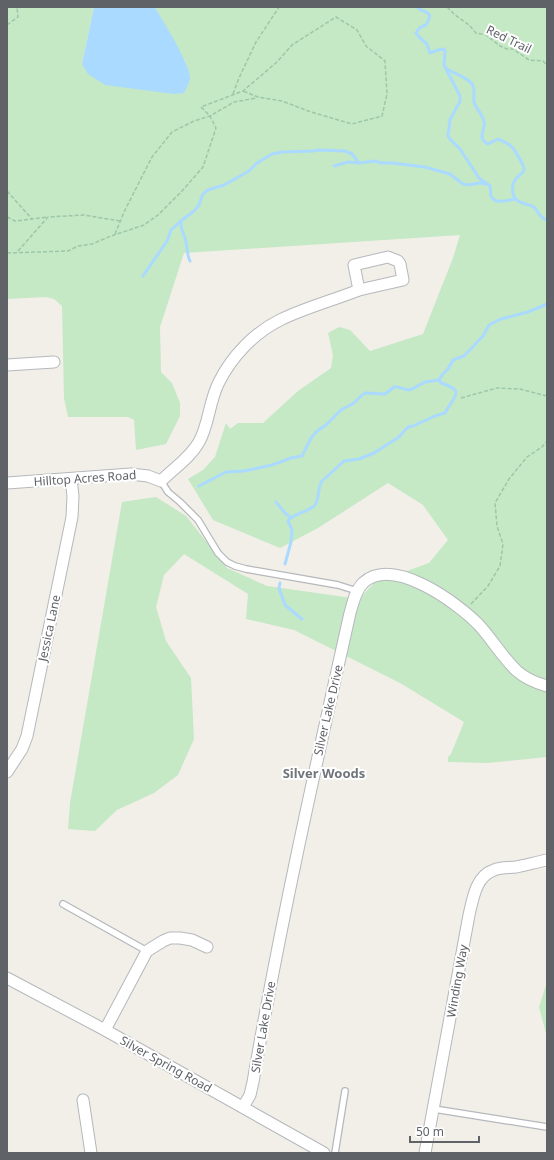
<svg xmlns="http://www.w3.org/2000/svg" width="554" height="1160" viewBox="0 0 554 1160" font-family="'Noto Sans',sans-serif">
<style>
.green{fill:#c5e8c5}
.water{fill:#aadaff}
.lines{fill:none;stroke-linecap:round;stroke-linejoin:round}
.stream{stroke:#aadaff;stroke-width:3}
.lane-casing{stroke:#b5b8bc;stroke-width:8}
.street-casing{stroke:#b5b8bc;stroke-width:13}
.path{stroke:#9cc7a9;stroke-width:1.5;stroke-dasharray:4 2;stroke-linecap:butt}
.lane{stroke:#fff;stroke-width:5.5}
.street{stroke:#fff;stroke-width:11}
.labels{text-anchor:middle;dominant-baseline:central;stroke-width:4;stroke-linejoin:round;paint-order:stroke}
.street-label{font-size:12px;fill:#5f6368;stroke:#fff}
.neighbourhood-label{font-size:13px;font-weight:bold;fill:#70757a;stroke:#fff}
</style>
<rect width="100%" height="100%" fill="#f1efe8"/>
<!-- green -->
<g class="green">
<path d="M 7,7 L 94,7 L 82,64 L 186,63 L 155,7 L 547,7 L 547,757 L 487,763 L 448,762 L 448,757 L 451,754 L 464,722 L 400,683 L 294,630 L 246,619 L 248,594 L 184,554 L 164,575 L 156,607 L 166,641 L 191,678 L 194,739 L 178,775 L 154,793 L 117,810 L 95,831 L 68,829 L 70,803 L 122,502 L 156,497 L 186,516 L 227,568 L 267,586 L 359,599 L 374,583 L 429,563 L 448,540 L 423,505 L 388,483 L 318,528 L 280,548 L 213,520 L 188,479 L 203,470 L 215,457 L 226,423 L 230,429 L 238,423 L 263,423 L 298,391 L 331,368 L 333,355 L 328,333 L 339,327 L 350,330 L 370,351 L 423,334 L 453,258 L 460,235 L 184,253 L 160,327 L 161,372 L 172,383 L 180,403 L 180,416 L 166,444 L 136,450 L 134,420 L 128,417 L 68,417 L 64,398 L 62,306 L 54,299 L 46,297 L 7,299 Z"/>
<path d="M 547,982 L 547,1037 L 539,1007 Z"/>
</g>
<!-- water -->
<path class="water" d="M 94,7 L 155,7 C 163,22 190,63 190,78 C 190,83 186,88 184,93 L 174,94 L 105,85 L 88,74 L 82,64 Z"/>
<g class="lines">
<!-- stream -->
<g class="stream">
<path d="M 418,7 L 419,9 C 429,14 433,13 426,25 C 420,27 419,28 416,33 L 420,38 L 427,44 L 430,53 L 438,50 L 444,49 L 445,52 L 444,65 L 460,96 L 460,101 L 450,120 L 448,136 L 450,139 L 460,149 L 479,178 L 490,186 C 491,190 490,193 491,196 C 494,205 509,200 515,199"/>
<path d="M 447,69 C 453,73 471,79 473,86 C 475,91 473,97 474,102 C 476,109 483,114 484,122 C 486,130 476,138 488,144 L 498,139 C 502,141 507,143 511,146 C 514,149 525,166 524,170 C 523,174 518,175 516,179 C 511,185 511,196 518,201 C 522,204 528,204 532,206 C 539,209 536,216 547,220"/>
<path d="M 334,166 L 348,162 L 359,163 L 375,161 L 381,163 L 392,163 L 425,167 L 450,174 L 463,184 L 469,185 L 479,183 L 487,184"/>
<path d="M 181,222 C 180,228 183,232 185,238 C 188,246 186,253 190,261"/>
<path d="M 143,276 L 167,241 L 171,230 L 182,220 L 194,211 L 199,205 L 202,196 L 204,193 L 208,190 L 224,185 L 249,171 L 257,163 L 272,154 L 282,152 L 313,151 L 318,150 L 345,151 L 352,154 L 359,163"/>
<path d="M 439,380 L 442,375 L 448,369 L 453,360 L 464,356 L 483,336 L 489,325 L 501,319 L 528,312 L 547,304"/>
<path d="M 199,486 L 226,472 L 244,471 L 272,465 L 291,458 L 302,456 L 311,438 L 317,431 L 326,425 L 341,410 L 354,403 L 361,396 L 365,393 L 385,394 L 394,387 L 397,387 L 409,390 L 414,388 L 425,382 L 439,380 L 441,383 C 467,391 453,397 445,413 L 435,416 L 413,426 L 408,427 L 399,437 L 374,453 L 359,459 L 344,461 L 322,481 C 317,488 320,498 315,505 C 308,513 294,512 288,521 L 292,530 L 291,542 L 285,564"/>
<path d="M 276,502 L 285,513 L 290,517"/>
<path d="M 280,583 L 279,588 L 280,591 L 285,605 L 302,619"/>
</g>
<!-- lane casing -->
<g class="lane-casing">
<g id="lane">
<path d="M 161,481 L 168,492 L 180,502 L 198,520 L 218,553 L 227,562 L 235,566 L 246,569 L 338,585 L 357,591"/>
<path d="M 63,904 L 147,951"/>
<path d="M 434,1109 L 547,1127"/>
<path d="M 335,1153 L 345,1091"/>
</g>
</g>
<!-- street casing -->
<g class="street-casing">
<g id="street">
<path d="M 388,257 L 398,261 L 400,264 L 403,280 L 359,290 L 354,265 Z"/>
<path d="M 7,365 L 54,362"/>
<path d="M 7,483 L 131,474 L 148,476 L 161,481 C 174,468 190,458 199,442 C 209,425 209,401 219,382 C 232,356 254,333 280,320 C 304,308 334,300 359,290"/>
<path d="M 7,772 L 22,749 L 27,736 L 72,517 L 73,496 L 71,479"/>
<path d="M 7,978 L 105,1030 L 324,1153"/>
<path d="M 105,1030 L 147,951 L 163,941 L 170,938 L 180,938 L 192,940 L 207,947"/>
<path d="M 83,1100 L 91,1153"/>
<path d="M 243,1107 L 250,1095 L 253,1082 C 280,925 315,769 350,613 C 353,603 355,591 363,583 C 393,555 457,603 478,624 C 492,639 502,657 517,671 C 526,679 536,683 547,686"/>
<path d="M 425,1153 L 469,915 C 473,898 476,876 494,870 C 501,867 509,868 516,867 C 526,865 537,862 547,860"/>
</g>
</g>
<!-- path -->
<g class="path">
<path d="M 447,7 L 455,15 L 469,25 L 476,33 L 486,35 L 500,46 L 507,49 L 513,49 L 529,60 L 543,61 L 547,65"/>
<path d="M 7,25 L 18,17 L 17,7"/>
<path d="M 233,94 L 239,78 L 256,42 L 279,7"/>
<path d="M 7,191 L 32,219"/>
<path d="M 7,217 L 15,221 L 48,217"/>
<path d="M 115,234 L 124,212 L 152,157 L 172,132 L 194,121 L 210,116 L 234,102 L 257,98"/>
<path d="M 18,251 L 48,217 L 84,215 L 120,221"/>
<path d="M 7,253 L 68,251 L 78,246 L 92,244 L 111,236 L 144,225 L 158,215 L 182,191 L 203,167 L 216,128 L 210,116 L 201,107 L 243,91 L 277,62 L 292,45 L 336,17 L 357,30 L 366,46 L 385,61 L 387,94 L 382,116 L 352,124 L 311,112 L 282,101 L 258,97 L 243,91"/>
<path d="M 461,398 L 497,388 L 520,389 L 547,396"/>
<path d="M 471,604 L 488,586 L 500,566 L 503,544 L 497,526 L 495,503 L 509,479 L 527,457 L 542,447 L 547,441"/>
</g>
<!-- lane -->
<use href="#lane" class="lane"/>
<!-- street -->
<use href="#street" class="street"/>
</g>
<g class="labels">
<!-- street labels -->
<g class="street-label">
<text transform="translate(509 39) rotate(26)">Red Trail</text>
<text transform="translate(85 478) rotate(-4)">Hilltop Acres Road</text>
<text transform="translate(49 628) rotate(-78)">Jessica Lane</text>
<text transform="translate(328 710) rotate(-77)">Silver Lake Drive</text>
<text transform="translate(457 981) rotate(-80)">Winding Way</text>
<text transform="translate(263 1027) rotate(-80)">Silver Lake Drive</text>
<text transform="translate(166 1064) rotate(29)">Silver Spring Road</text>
</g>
<!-- neighbourhood labels -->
<g class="neighbourhood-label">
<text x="324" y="773">Silver Woods</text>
</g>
</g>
<!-- border -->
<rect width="554" height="1160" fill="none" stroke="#5f6368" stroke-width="16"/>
<!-- scale -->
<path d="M410 1136v6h69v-6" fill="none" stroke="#5f6368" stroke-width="2"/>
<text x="416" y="1136" font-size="12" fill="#5f6368" stroke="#ffffff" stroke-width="3" paint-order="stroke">50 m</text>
</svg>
